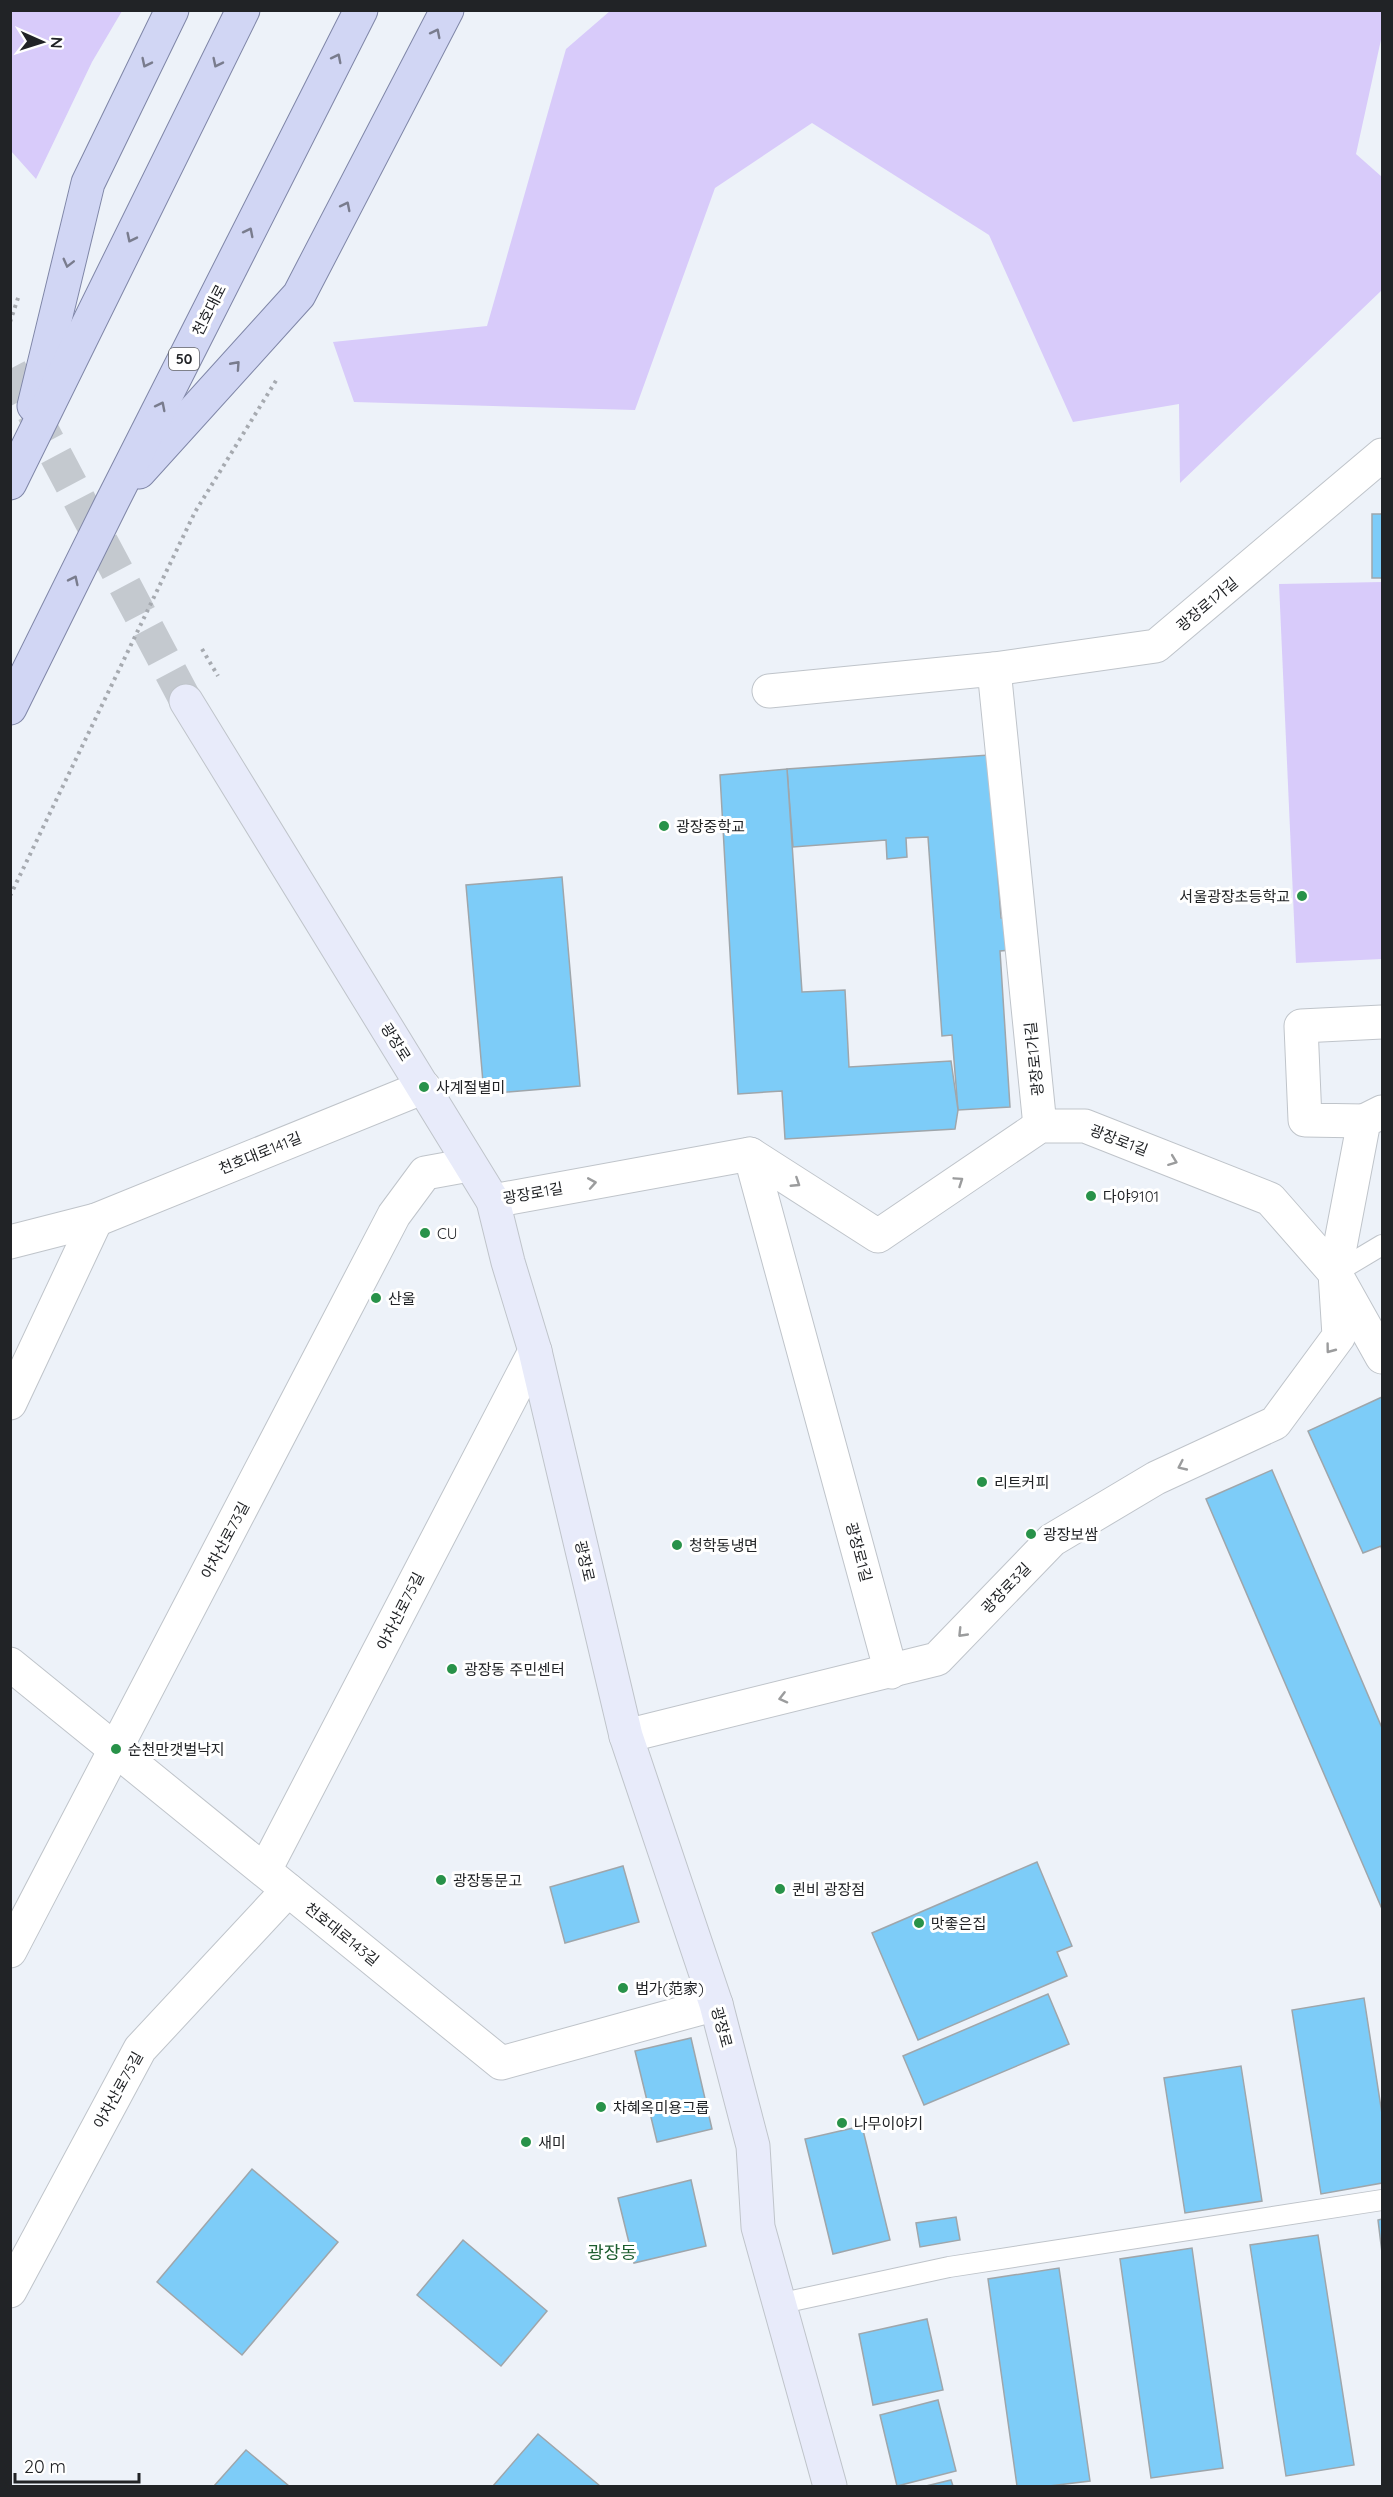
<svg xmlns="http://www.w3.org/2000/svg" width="1393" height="2497" viewBox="0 0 1393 2497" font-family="Quicksand,'Noto Sans KR',sans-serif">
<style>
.green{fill:#d8cbfa}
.building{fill:#7dccf8;stroke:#9fa6ab;stroke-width:1.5}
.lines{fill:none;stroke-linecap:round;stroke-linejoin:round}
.secondary-tunnel{stroke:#c4c9cf;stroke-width:33;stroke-dasharray:33 16;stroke-linecap:butt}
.lane-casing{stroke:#bfc4ca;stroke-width:22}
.street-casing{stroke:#bfc4ca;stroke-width:35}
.secondary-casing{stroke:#bfc4ca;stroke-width:35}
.primary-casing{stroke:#7f86a7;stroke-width:35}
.path{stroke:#a6aab0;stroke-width:4;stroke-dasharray:3 4.5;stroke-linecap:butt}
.lane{stroke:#fff;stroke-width:20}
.street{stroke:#fff;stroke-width:33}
.secondary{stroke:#e8ebfa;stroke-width:33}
.primary{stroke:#d1d6f4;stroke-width:33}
.oneway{stroke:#797c8d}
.oneway2{stroke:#9b9c9d}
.poi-dot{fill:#289249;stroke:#fff;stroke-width:2}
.labels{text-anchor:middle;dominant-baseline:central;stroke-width:6;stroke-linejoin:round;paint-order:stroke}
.shield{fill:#fff;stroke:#646567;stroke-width:1.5}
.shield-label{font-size:14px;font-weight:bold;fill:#212326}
.street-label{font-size:15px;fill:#212326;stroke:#fff}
.poi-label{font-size:15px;fill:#212326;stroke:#fff;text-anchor:start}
.quarter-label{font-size:18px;fill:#1d5e2f;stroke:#fff}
</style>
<rect width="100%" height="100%" fill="#edf2f9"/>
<!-- green -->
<g class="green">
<path d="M 10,11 L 122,11 L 92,62 L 36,179 L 11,151 Z"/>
<path d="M 610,11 L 1382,11 L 1382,35 L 1356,154 L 1382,177 L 1382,290 L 1180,483 L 1179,404 L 1073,422 L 989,235 L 812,123 L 715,188 L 635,410 L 354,402 L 333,342 L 487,326 L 566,49 Z"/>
<path d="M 1382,582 L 1382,959 L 1296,963 L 1279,584 Z"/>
</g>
<!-- building -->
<g class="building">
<rect x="1372" y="514" width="10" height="64"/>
<path d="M 989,755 L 1001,918 L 1009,918 L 1011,950 L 1000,951 L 1010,1107 L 958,1110 L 952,1035 L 942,1036 L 928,837 L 906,838 L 907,857 L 887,859 L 886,840 L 793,847 L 787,769 Z"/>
<path d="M 787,769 L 802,992 L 845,990 L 849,1067 L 951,1061 L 958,1110 L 955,1129 L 785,1139 L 782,1091 L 738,1094 L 720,775 Z"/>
<path d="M 562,877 L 580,1086 L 484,1094 L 466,885 Z"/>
<path d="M 1382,1397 L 1382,1550 L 1381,1546 L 1363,1553 L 1308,1431 Z"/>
<path d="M 1272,1470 L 1382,1728 L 1382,1909 L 1206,1499 Z"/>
<path d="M 1037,1862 L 1072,1946 L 1057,1952 L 1067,1976 L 918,2040 L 872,1933 Z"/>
<path d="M 623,1866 L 639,1922 L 565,1943 L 550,1887 Z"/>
<path d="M 1048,1994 L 1069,2044 L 924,2105 L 903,2056 Z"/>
<path d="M 1364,1998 L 1382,2114 L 1382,2183 L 1321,2194 L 1292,2010 Z"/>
<path d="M 691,2038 L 712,2129 L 657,2142 L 635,2051 Z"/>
<path d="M 1241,2066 L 1262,2201 L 1185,2213 L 1164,2078 Z"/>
<path d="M 862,2126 L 890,2240 L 833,2254 L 805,2139 Z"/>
<path d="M 252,2169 L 338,2242 L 242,2355 L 157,2282 Z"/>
<path d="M 691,2180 L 706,2246 L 634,2263 L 618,2198 Z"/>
<path d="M 956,2217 L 960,2240 L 920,2247 L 916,2223 Z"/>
<path d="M 1382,2219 L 1382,2253 L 1378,2220 Z"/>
<path d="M 1318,2235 L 1354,2465 L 1286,2476 L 1250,2245 Z"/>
<path d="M 463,2240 L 547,2311 L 501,2366 L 417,2295 Z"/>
<path d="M 1192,2248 L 1223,2468 L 1151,2478 L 1120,2259 Z"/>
<path d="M 1059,2268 L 1090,2481 L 1049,2486 L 1017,2486 L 988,2279 Z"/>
<path d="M 927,2319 L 943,2390 L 873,2405 L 859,2334 Z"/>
<path d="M 938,2400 L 956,2471 L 897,2486 L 880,2415 Z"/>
<path d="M 538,2434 L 600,2486 L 493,2486 Z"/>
<path d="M 246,2450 L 289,2486 L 214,2486 Z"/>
<path d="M 951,2480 L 953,2486 L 926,2486 Z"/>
</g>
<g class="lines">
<!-- secondary-tunnel -->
<path class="secondary-tunnel" d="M 10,369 L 186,701"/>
<!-- lane casing -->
<g class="lane-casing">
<g id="lane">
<path d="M 1335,1273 L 1382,1245"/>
<path d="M 778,2304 L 949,2267 L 1382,2200"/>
</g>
</g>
<!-- street casing -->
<g class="street-casing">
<g id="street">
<path d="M 994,669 L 1156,646 L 1382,455"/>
<path d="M 769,691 L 994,669 L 1040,1126"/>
<path d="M 1364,1121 L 1305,1120 L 1301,1026 L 1382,1022"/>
<path d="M 750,1154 L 891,1672"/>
<path d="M 493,1201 L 750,1154 L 878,1236 L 1040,1126 L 1085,1126 L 1270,1199 L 1335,1273 L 1382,1357"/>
<path d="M 10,1242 L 96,1220 L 424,1087"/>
<path d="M 10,1403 L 96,1220"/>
<path d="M 10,1664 L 501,2063 L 716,2004"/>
<path d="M 626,1736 L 937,1659 L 1052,1540 L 1156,1478 L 1275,1423 L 1339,1336 L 1335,1273 L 1364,1121 L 1382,1112"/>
<path d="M 265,1870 L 535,1351"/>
<path d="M 10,1951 L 394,1215 L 425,1173 L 469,1165"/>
<path d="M 10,2291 L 140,2049 L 288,1890"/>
</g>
</g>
<!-- secondary casing -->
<g class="secondary-casing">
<path id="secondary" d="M 186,701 L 493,1201 L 508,1262 L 535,1351 L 626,1736 L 716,2004 L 753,2146 L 758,2227 L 830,2486"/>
</g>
<!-- primary casing -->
<g class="primary-casing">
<g id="primary">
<path d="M 34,406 L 88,183 L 172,10"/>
<path d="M 139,472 L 299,295 L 447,10"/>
<path d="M 10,483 L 243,10"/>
<path d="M 10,708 L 112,502 L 361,10"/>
</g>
</g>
<!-- path -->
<g class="path">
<path d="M 10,322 L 19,295"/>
<path d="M 202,649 L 218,676"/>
<path d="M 10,896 L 195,512 L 277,379"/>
</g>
<!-- lane -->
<use href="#lane" class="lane"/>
<!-- street -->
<use href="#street" class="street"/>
<!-- secondary -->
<use href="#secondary" class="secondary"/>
<!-- primary -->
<use href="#primary" class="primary"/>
</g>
<!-- one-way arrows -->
<defs><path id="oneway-chevron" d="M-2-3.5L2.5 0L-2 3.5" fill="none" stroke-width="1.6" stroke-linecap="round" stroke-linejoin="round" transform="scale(1.5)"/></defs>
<g class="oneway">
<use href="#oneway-chevron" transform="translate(436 33) rotate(-63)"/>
<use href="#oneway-chevron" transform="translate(337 58) rotate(-63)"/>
<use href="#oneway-chevron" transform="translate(146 63) rotate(116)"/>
<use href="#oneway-chevron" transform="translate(217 63) rotate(116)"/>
<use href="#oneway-chevron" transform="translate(346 206) rotate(-63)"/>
<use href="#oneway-chevron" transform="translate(249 232) rotate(-63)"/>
<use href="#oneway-chevron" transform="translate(131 238) rotate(116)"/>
<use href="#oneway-chevron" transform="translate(68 263) rotate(104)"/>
<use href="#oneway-chevron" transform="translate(236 365) rotate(-48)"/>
<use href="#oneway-chevron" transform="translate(161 406) rotate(-63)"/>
<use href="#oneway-chevron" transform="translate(74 580) rotate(-64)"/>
</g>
<g class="oneway2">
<use href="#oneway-chevron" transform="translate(1173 1161) rotate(21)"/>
<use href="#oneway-chevron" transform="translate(959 1181) rotate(-34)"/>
<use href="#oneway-chevron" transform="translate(592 1183) rotate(-10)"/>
<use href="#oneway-chevron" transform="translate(796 1183) rotate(33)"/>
<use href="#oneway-chevron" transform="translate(1330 1349) rotate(127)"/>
<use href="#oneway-chevron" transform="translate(1182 1466) rotate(155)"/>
<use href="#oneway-chevron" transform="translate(962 1633) rotate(134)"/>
<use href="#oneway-chevron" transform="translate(783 1698) rotate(166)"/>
</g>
<!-- markers -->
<g class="poi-dot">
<circle cx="664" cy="826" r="6"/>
<circle cx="1302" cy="896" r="6"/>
<circle cx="424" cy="1087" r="6"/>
<circle cx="1091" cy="1196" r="6"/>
<circle cx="425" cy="1233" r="6"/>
<circle cx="376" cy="1298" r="6"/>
<circle cx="982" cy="1482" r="6"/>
<circle cx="1031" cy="1534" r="6"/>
<circle cx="677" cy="1545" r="6"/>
<circle cx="452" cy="1669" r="6"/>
<circle cx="116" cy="1749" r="6"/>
<circle cx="441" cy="1880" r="6"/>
<circle cx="780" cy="1889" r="6"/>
<circle cx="919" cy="1923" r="6"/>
<circle cx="623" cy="1988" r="6"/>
<circle cx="601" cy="2107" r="6"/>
<circle cx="842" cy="2123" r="6"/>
<circle cx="526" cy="2142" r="6"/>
</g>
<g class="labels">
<!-- shield labels -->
<rect class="shield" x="169" y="348" width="30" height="22" rx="4.5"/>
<g class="shield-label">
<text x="184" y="359">50</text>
</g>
<!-- street labels -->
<g class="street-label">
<text transform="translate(209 310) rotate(-63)">천호대로</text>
<text transform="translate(1207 604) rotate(-40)">광장로1가길</text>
<text transform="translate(396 1042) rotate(58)">광장로</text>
<text transform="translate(1034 1059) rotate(-96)">광장로1가길</text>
<text transform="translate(1119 1140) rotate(21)">광장로1길</text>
<text transform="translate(260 1153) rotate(-22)">천호대로141길</text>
<text transform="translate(533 1193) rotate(-10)">광장로1길</text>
<text transform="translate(225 1540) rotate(-62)">아차산로73길</text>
<text transform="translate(859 1552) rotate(75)">광장로1길</text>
<text transform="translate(585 1561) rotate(77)">광장로</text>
<text transform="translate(1006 1588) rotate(-46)">광장로3길</text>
<text transform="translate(400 1611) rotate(-63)">아차산로75길</text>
<text transform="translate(342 1934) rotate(39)">천호대로143길</text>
<text transform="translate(722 2027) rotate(75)">광장로</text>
<text transform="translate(118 2090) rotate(-61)">아차산로75길</text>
</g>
<!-- poi labels -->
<g class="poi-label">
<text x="676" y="826">광장중학교</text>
<text x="1290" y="896" text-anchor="end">서울광장초등학교</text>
<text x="436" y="1087">사계절별미</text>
<text x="1103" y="1196">다야9101</text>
<text x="437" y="1233">CU</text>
<text x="388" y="1298">산울</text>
<text x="994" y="1482">리트커피</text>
<text x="1043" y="1534">광장보쌈</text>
<text x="689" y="1545">청학동냉면</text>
<text x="464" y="1669">광장동 주민센터</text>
<text x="128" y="1749">순천만갯벌낙지</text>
<text x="453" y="1880">광장동문고</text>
<text x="792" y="1889">퀸비 광장점</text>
<text x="931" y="1923">맛좋은집</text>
<text x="635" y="1988">범가(范家)</text>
<text x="613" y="2107">차혜옥미용그룹</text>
<text x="854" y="2123">나무이야기</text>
<text x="538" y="2142">새미</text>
</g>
<!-- quarter labels -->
<g class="quarter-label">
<text x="612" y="2252">광장동</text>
</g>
</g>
<!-- border -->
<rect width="1393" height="2497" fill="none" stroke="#212326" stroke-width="24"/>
<!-- north arrow -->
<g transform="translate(42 42) rotate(93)" stroke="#ffffff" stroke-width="4.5" paint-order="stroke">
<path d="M0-4.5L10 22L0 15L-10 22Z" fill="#212326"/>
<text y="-9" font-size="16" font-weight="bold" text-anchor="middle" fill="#212326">N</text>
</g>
<!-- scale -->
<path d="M15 2473v9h124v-9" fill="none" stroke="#212326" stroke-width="3"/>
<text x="24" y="2473" font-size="18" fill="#212326" stroke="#ffffff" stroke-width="4.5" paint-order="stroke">20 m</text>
</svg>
